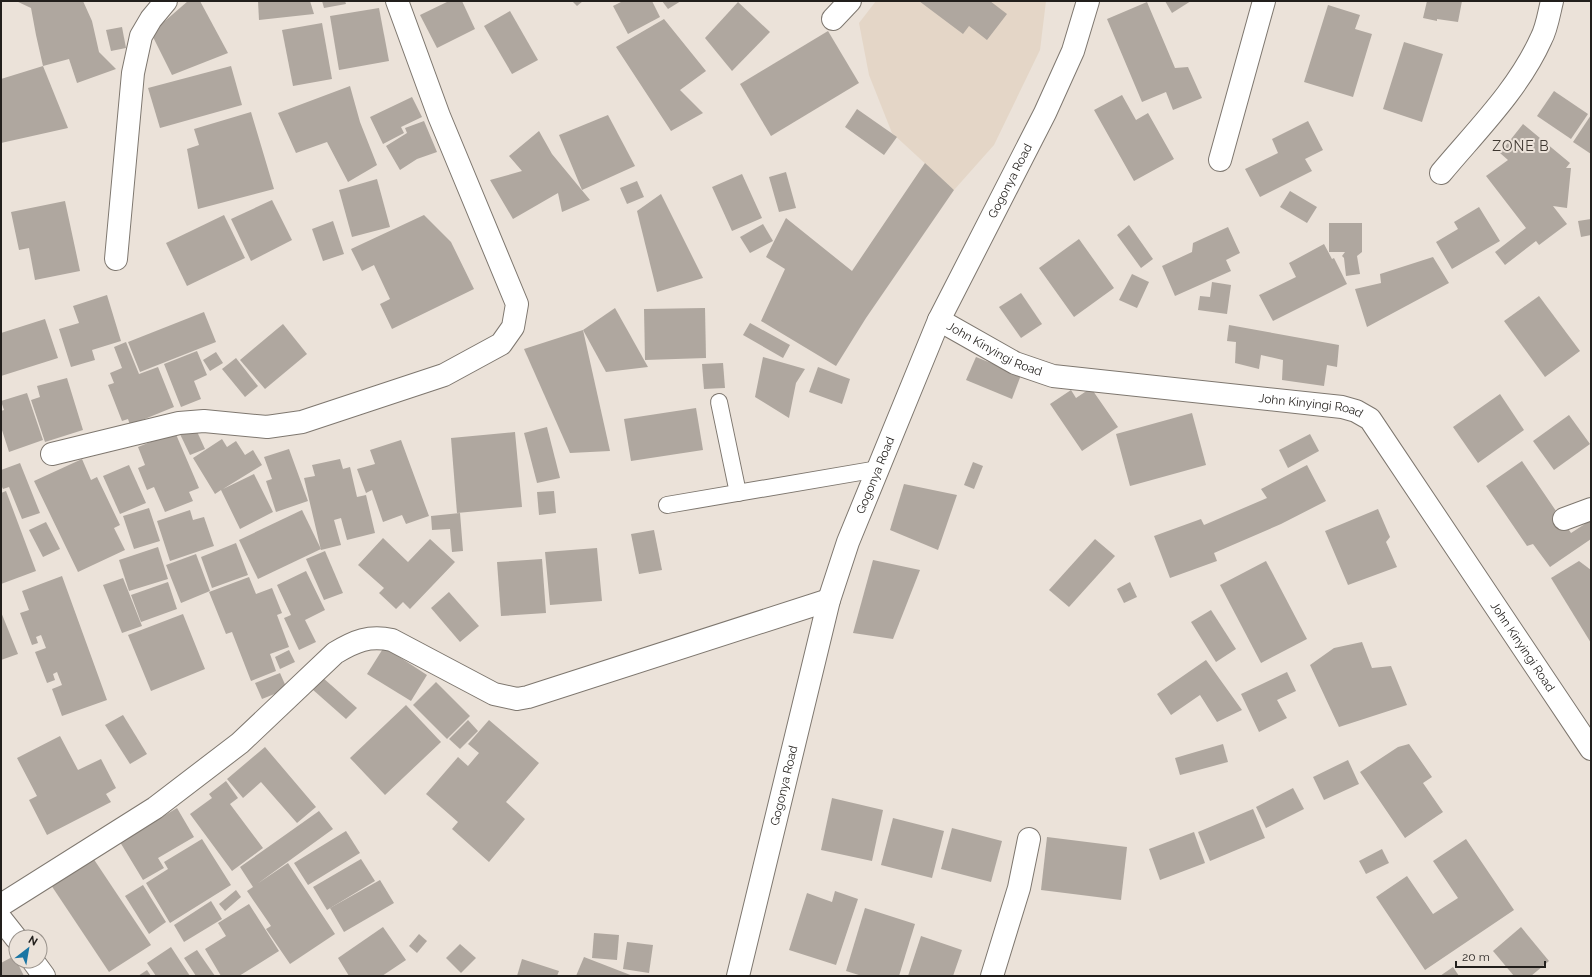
<svg xmlns="http://www.w3.org/2000/svg" width="1592" height="977" viewBox="0 0 1592 977" font-family="Raleway,sans-serif">
<style>
.built{fill:#e4d6c7}
.building{fill:#afa79f}
.lines{fill:none;stroke-linecap:round;stroke-linejoin:round}
.lane-casing{stroke:#7e776f;stroke-width:18}
.street-casing{stroke:#7e776f;stroke-width:24}
.lane{stroke:#fff;stroke-width:16}
.street{stroke:#fff;stroke-width:22}
.labels{text-anchor:middle;dominant-baseline:central;stroke-width:4;stroke-linejoin:round;paint-order:stroke}
.street-label{font-size:12px;fill:#221f1c;stroke:#ebe2d9}
.quarter-label{font-size:14px;letter-spacing:1px;fill:#3e3730;stroke:#ebe2d9}
</style>
<rect width="100%" height="100%" fill="#ebe2d9"/>
<!-- built -->
<path class="built" d="M 876,1 L 1046,1 L 1040,50 L 994,145 L 954,190 L 892,133 L 869,75 L 859,23 Z"/>
<!-- building -->
<g class="building">
<path d="M 16,1 L 83,1 L 92,21 L 99,52 L 116,69 L 77,83 L 69,59 L 43,66 L 36,35 L 31,8 Z"/>
<path d="M 188,1 L 200,1 L 228,53 L 172,75 L 151,33 Z"/>
<path d="M 258,1 L 310,1 L 314,14 L 259,20 Z"/>
<path d="M 322,1 L 345,1 L 346,4 L 324,8 Z"/>
<path d="M 449,1 L 462,1 L 475,29 L 437,48 L 420,15 Z"/>
<path d="M 572,1 L 583,1 L 577,6 Z"/>
<path d="M 623,1 L 652,1 L 660,17 L 628,34 L 613,6 Z"/>
<path d="M 662,1 L 681,1 L 668,9 Z"/>
<path d="M 919,1 L 990,1 L 1007,14 L 987,40 L 969,26 L 963,34 Z"/>
<path d="M 1165,1 L 1191,1 L 1172,13 Z"/>
<path d="M 1427,1 L 1462,1 L 1458,22 L 1437,19 L 1437,21 L 1423,18 Z"/>
<path d="M 738,2 L 770,32 L 732,71 L 705,38 Z"/>
<path d="M 1147,2 L 1175,68 L 1188,67 L 1202,98 L 1173,110 L 1166,92 L 1142,102 L 1107,19 Z"/>
<path d="M 1328,5 L 1360,15 L 1355,29 L 1372,34 L 1353,97 L 1304,82 Z"/>
<path d="M 379,8 L 389,61 L 339,70 L 330,16 Z"/>
<path d="M 510,11 L 538,60 L 512,74 L 484,26 Z"/>
<path d="M 664,19 L 706,71 L 680,90 L 703,113 L 671,131 L 616,47 Z"/>
<path d="M 322,23 L 332,79 L 293,86 L 282,30 Z"/>
<path d="M 122,27 L 126,48 L 111,51 L 106,30 Z"/>
<path d="M 828,31 L 859,83 L 771,136 L 740,84 Z"/>
<path d="M 1404,42 L 1443,54 L 1422,122 L 1383,109 Z"/>
<path d="M 43,66 L 68,128 L 1,143 L 1,79 Z"/>
<path d="M 231,66 L 242,105 L 160,128 L 148,88 Z"/>
<path d="M 350,86 L 360,122 L 377,165 L 348,182 L 327,142 L 296,153 L 278,113 Z"/>
<path d="M 1554,91 L 1588,114 L 1571,139 L 1537,116 Z"/>
<path d="M 1122,95 L 1136,120 L 1148,113 L 1174,159 L 1134,181 L 1094,110 Z"/>
<path d="M 412,97 L 422,117 L 401,127 L 404,133 L 383,144 L 370,117 Z"/>
<path d="M 857,109 L 897,137 L 884,155 L 845,127 Z"/>
<path d="M 251,112 L 274,189 L 198,209 L 187,149 L 199,145 L 194,129 Z"/>
<path d="M 608,115 L 635,166 L 582,190 L 559,135 Z"/>
<path d="M 1591,115 L 1591,154 L 1573,142 Z"/>
<path d="M 424,121 L 437,152 L 417,159 L 400,170 L 386,146 L 407,133 L 405,128 Z"/>
<path d="M 1308,121 L 1323,150 L 1305,159 L 1312,171 L 1260,197 L 1245,169 L 1278,153 L 1272,139 Z"/>
<path d="M 1523,124 L 1570,163 L 1566,168 L 1571,168 L 1567,208 L 1553,206 L 1567,224 L 1539,245 L 1536,241 L 1505,265 L 1495,252 L 1526,228 L 1486,176 L 1508,160 L 1500,153 Z"/>
<path d="M 539,131 L 552,154 L 590,200 L 562,212 L 558,193 L 513,219 L 490,180 L 522,171 L 509,156 Z"/>
<path d="M 925,163 L 954,190 L 866,318 L 836,366 L 761,321 L 785,269 L 766,257 L 786,218 L 852,271 Z"/>
<path d="M 786,172 L 796,208 L 779,212 L 769,177 Z"/>
<path d="M 742,174 L 762,218 L 732,231 L 712,187 Z"/>
<path d="M 377,179 L 390,227 L 352,237 L 339,190 Z"/>
<path d="M 637,181 L 644,197 L 627,204 L 620,188 Z"/>
<path d="M 1290,191 L 1317,207 L 1307,223 L 1280,207 Z"/>
<path d="M 661,194 L 703,278 L 657,292 L 637,211 Z"/>
<path d="M 272,200 L 292,240 L 251,261 L 231,219 Z"/>
<path d="M 65,201 L 80,271 L 35,280 L 29,248 L 19,250 L 11,212 Z"/>
<path d="M 1479,207 L 1500,241 L 1452,269 L 1436,242 L 1458,229 L 1454,222 Z"/>
<path d="M 224,215 L 245,258 L 187,286 L 166,243 Z"/>
<path d="M 424,215 L 451,242 L 474,289 L 392,329 L 380,304 L 390,299 L 374,265 L 362,271 L 351,249 Z"/>
<path d="M 1591,219 L 1591,235 L 1581,237 L 1578,221 Z"/>
<path d="M 333,221 L 344,254 L 323,261 L 312,229 Z"/>
<path d="M 1329,223 L 1362,223 L 1362,252 L 1357,256 L 1360,274 L 1346,276 L 1344,258 L 1342,256 L 1345,252 L 1329,252 Z"/>
<path d="M 763,224 L 773,241 L 750,253 L 740,237 Z"/>
<path d="M 1129,225 L 1153,259 L 1141,268 L 1117,235 Z"/>
<path d="M 1228,227 L 1240,253 L 1226,260 L 1231,271 L 1175,296 L 1162,266 L 1192,252 L 1193,243 Z"/>
<path d="M 1079,239 L 1114,288 L 1074,317 L 1039,268 Z"/>
<path d="M 1324,244 L 1332,259 L 1334,258 L 1347,284 L 1273,321 L 1259,295 L 1296,277 L 1289,263 Z"/>
<path d="M 1433,257 L 1449,283 L 1367,327 L 1355,289 L 1381,283 L 1380,274 Z"/>
<path d="M 1132,274 L 1149,282 L 1137,308 L 1119,300 Z"/>
<path d="M 1212,282 L 1231,285 L 1227,314 L 1198,310 L 1200,296 L 1210,297 Z"/>
<path d="M 1021,293 L 1042,324 L 1021,338 L 999,307 Z"/>
<path d="M 107,295 L 121,341 L 92,350 L 95,360 L 71,367 L 59,329 L 79,323 L 73,306 Z"/>
<path d="M 1539,296 L 1580,351 L 1545,377 L 1504,321 Z"/>
<path d="M 615,308 L 648,367 L 606,372 L 583,330 Z"/>
<path d="M 705,308 L 706,358 L 645,360 L 644,309 Z"/>
<path d="M 204,312 L 216,342 L 140,372 L 128,342 Z"/>
<path d="M 45,319 L 58,358 L 1,376 L 1,333 Z"/>
<path d="M 750,323 L 790,345 L 783,358 L 743,335 Z"/>
<path d="M 283,324 L 307,354 L 265,389 L 240,360 Z"/>
<path d="M 1229,325 L 1339,345 L 1337,367 L 1327,365 L 1324,386 L 1282,380 L 1283,360 L 1261,355 L 1259,369 L 1235,363 L 1236,342 L 1227,341 Z"/>
<path d="M 583,330 L 610,451 L 570,453 L 524,349 Z"/>
<path d="M 126,342 L 139,374 L 158,367 L 174,407 L 130,425 L 128,419 L 122,421 L 108,385 L 114,383 L 110,373 L 122,368 L 114,347 Z"/>
<path d="M 197,351 L 207,375 L 194,381 L 201,399 L 181,407 L 164,364 Z"/>
<path d="M 216,352 L 223,363 L 210,371 L 203,360 Z"/>
<path d="M 763,357 L 805,369 L 796,383 L 789,418 L 755,397 Z"/>
<path d="M 976,357 L 1021,375 L 1012,399 L 966,380 Z"/>
<path d="M 236,358 L 258,386 L 245,397 L 222,369 Z"/>
<path d="M 723,363 L 725,388 L 704,389 L 702,364 Z"/>
<path d="M 818,367 L 850,379 L 842,404 L 809,392 Z"/>
<path d="M 67,378 L 83,430 L 45,442 L 31,400 L 40,397 L 37,386 Z"/>
<path d="M 1091,388 L 1118,427 L 1082,451 L 1050,404 L 1071,390 L 1076,398 Z"/>
<path d="M 27,393 L 43,440 L 9,452 L 1,427 L 1,411 L 4,410 L 1,401 Z"/>
<path d="M 1500,394 L 1524,430 L 1478,463 L 1453,427 Z"/>
<path d="M 696,408 L 703,450 L 631,461 L 624,419 Z"/>
<path d="M 1192,413 L 1206,465 L 1130,486 L 1116,434 Z"/>
<path d="M 1569,415 L 1590,444 L 1554,470 L 1533,441 Z"/>
<path d="M 194,425 L 205,449 L 190,455 L 179,432 Z"/>
<path d="M 547,427 L 560,478 L 537,483 L 524,433 Z"/>
<path d="M 175,432 L 199,488 L 189,492 L 193,501 L 165,512 L 154,487 L 147,490 L 138,468 L 145,465 L 138,447 Z"/>
<path d="M 515,432 L 522,507 L 457,513 L 451,438 Z"/>
<path d="M 1310,434 L 1319,451 L 1288,468 L 1279,450 Z"/>
<path d="M 222,439 L 227,447 L 236,441 L 245,455 L 253,450 L 262,465 L 223,489 L 254,474 L 273,512 L 240,529 L 221,490 L 215,494 L 193,458 Z"/>
<path d="M 401,440 L 429,516 L 406,524 L 402,515 L 383,522 L 372,490 L 366,493 L 357,469 L 375,464 L 370,450 Z"/>
<path d="M 289,449 L 308,501 L 276,512 L 266,481 L 272,479 L 264,457 Z"/>
<path d="M 82,459 L 91,480 L 97,477 L 120,525 L 114,528 L 125,550 L 78,572 L 34,481 Z"/>
<path d="M 340,459 L 343,469 L 350,467 L 357,497 L 366,495 L 375,533 L 347,540 L 341,518 L 334,520 L 341,545 L 321,550 L 304,478 L 315,476 L 312,465 Z"/>
<path d="M 1522,461 L 1571,533 L 1591,520 L 1591,539 L 1550,567 L 1533,544 L 1527,546 L 1486,486 Z"/>
<path d="M 973,462 L 983,466 L 974,489 L 964,485 Z"/>
<path d="M 20,463 L 40,513 L 22,519 L 9,487 L 3,489 L 1,485 L 1,470 Z"/>
<path d="M 129,465 L 146,503 L 120,514 L 103,476 Z"/>
<path d="M 1307,465 L 1326,501 L 1281,524 L 1214,553 L 1217,561 L 1170,578 L 1154,536 L 1201,519 L 1204,525 L 1267,498 L 1261,489 Z"/>
<path d="M 904,484 L 957,495 L 938,550 L 890,530 Z"/>
<path d="M 6,491 L 36,571 L 1,584 L 1,493 Z"/>
<path d="M 554,491 L 556,513 L 539,515 L 537,492 Z"/>
<path d="M 149,508 L 160,541 L 134,549 L 123,516 Z"/>
<path d="M 1378,509 L 1390,537 L 1386,542 L 1397,567 L 1348,585 L 1325,531 Z"/>
<path d="M 190,510 L 193,520 L 204,517 L 214,546 L 170,561 L 157,521 Z"/>
<path d="M 302,510 L 321,549 L 258,579 L 239,540 Z"/>
<path d="M 460,513 L 463,551 L 452,552 L 450,529 L 432,530 L 431,516 Z"/>
<path d="M 46,522 L 60,549 L 43,557 L 29,530 Z"/>
<path d="M 654,530 L 662,570 L 639,574 L 631,534 Z"/>
<path d="M 383,538 L 408,562 L 430,539 L 455,562 L 410,609 L 403,602 L 396,609 L 379,593 L 384,588 L 358,565 Z"/>
<path d="M 1095,539 L 1115,556 L 1069,607 L 1049,590 Z"/>
<path d="M 236,543 L 248,575 L 212,588 L 201,557 Z"/>
<path d="M 158,547 L 168,579 L 129,591 L 119,560 Z"/>
<path d="M 597,548 L 602,601 L 550,605 L 545,552 Z"/>
<path d="M 325,551 L 343,593 L 324,600 L 306,559 Z"/>
<path d="M 196,554 L 210,591 L 181,603 L 166,565 Z"/>
<path d="M 542,559 L 546,613 L 501,616 L 497,562 Z"/>
<path d="M 873,560 L 920,570 L 893,639 L 853,633 Z"/>
<path d="M 1266,561 L 1307,639 L 1261,663 L 1220,585 Z"/>
<path d="M 1579,561 L 1591,570 L 1591,643 L 1551,578 Z"/>
<path d="M 306,571 L 325,610 L 305,620 L 316,642 L 299,650 L 284,618 L 291,615 L 277,585 Z"/>
<path d="M 62,576 L 107,700 L 62,716 L 52,689 L 62,685 L 57,672 L 53,674 L 55,680 L 47,683 L 35,652 L 46,648 L 41,635 L 36,637 L 38,643 L 32,645 L 20,613 L 29,610 L 22,591 Z"/>
<path d="M 249,577 L 256,594 L 272,588 L 282,613 L 277,615 L 289,647 L 270,654 L 276,671 L 251,681 L 232,632 L 226,634 L 209,592 Z"/>
<path d="M 123,578 L 142,626 L 122,633 L 103,585 Z"/>
<path d="M 168,582 L 177,609 L 141,622 L 131,595 Z"/>
<path d="M 1130,582 L 1137,597 L 1124,603 L 1117,589 Z"/>
<path d="M 449,592 L 479,626 L 460,642 L 431,608 Z"/>
<path d="M 1211,610 L 1236,649 L 1216,662 L 1191,622 Z"/>
<path d="M 1,612 L 18,654 L 1,660 Z"/>
<path d="M 183,614 L 205,669 L 151,691 L 128,635 Z"/>
<path d="M 1362,642 L 1372,668 L 1391,666 L 1407,705 L 1339,727 L 1310,665 L 1334,648 Z"/>
<path d="M 384,647 L 427,675 L 411,701 L 367,674 Z"/>
<path d="M 289,650 L 295,662 L 280,669 L 275,657 Z"/>
<path d="M 1206,660 L 1242,710 L 1217,722 L 1200,695 L 1171,715 L 1157,694 Z"/>
<path d="M 1287,672 L 1296,691 L 1277,700 L 1287,718 L 1259,732 L 1241,694 Z"/>
<path d="M 280,673 L 287,689 L 262,699 L 255,683 Z"/>
<path d="M 322,677 L 357,708 L 346,719 L 312,689 Z"/>
<path d="M 436,682 L 470,716 L 447,739 L 413,705 Z"/>
<path d="M 406,705 L 441,742 L 385,795 L 350,758 Z"/>
<path d="M 123,715 L 147,754 L 130,764 L 105,725 Z"/>
<path d="M 468,720 L 478,731 L 460,749 L 449,739 Z"/>
<path d="M 489,720 L 539,763 L 506,802 L 525,819 L 489,862 L 452,829 L 458,822 L 426,794 L 458,757 L 468,766 L 479,753 L 468,744 Z"/>
<path d="M 60,736 L 78,770 L 101,759 L 116,788 L 106,794 L 111,802 L 47,835 L 29,800 L 37,796 L 17,758 Z"/>
<path d="M 1223,744 L 1228,762 L 1180,775 L 1175,758 Z"/>
<path d="M 1409,744 L 1432,777 L 1423,783 L 1443,812 L 1405,838 L 1360,772 L 1398,747 Z"/>
<path d="M 265,747 L 316,807 L 297,823 L 261,782 L 243,798 L 227,779 Z"/>
<path d="M 1348,760 L 1359,784 L 1324,800 L 1313,777 Z"/>
<path d="M 226,781 L 238,798 L 230,804 L 263,848 L 232,871 L 190,814 L 212,798 L 209,794 Z"/>
<path d="M 1293,788 L 1304,809 L 1266,828 L 1256,807 Z"/>
<path d="M 832,798 L 883,810 L 872,861 L 821,850 Z"/>
<path d="M 177,808 L 194,837 L 158,858 L 164,868 L 143,880 L 120,842 Z"/>
<path d="M 1253,809 L 1265,838 L 1210,861 L 1198,832 Z"/>
<path d="M 319,811 L 333,829 L 257,884 L 288,863 L 335,934 L 290,964 L 266,929 L 271,926 L 247,891 L 253,887 L 240,867 Z"/>
<path d="M 893,818 L 944,831 L 932,878 L 881,865 Z"/>
<path d="M 952,828 L 1002,841 L 991,882 L 941,869 Z"/>
<path d="M 346,831 L 360,853 L 308,885 L 294,863 Z"/>
<path d="M 1194,832 L 1205,863 L 1160,880 L 1149,849 Z"/>
<path d="M 1047,837 L 1127,847 L 1121,900 L 1041,890 Z"/>
<path d="M 202,839 L 231,885 L 170,923 L 146,883 L 168,869 L 164,862 Z"/>
<path d="M 1466,839 L 1514,910 L 1425,970 L 1376,897 L 1407,876 L 1433,914 L 1458,898 L 1433,861 Z"/>
<path d="M 1382,849 L 1389,863 L 1366,874 L 1359,861 Z"/>
<path d="M 89,852 L 151,945 L 109,972 L 47,879 Z"/>
<path d="M 361,859 L 375,881 L 327,910 L 313,887 Z"/>
<path d="M 380,880 L 394,903 L 344,932 L 330,908 Z"/>
<path d="M 143,885 L 166,922 L 149,934 L 125,896 Z"/>
<path d="M 236,890 L 241,897 L 225,911 L 219,904 Z"/>
<path d="M 835,891 L 858,899 L 836,965 L 789,950 L 807,893 L 832,902 Z"/>
<path d="M 211,901 L 222,919 L 184,942 L 174,925 Z"/>
<path d="M 249,904 L 279,951 L 239,976 L 221,976 L 205,949 L 226,936 L 218,923 Z"/>
<path d="M 865,908 L 915,924 L 899,976 L 862,976 L 846,971 Z"/>
<path d="M 383,927 L 406,960 L 382,976 L 349,976 L 338,958 Z"/>
<path d="M 1521,927 L 1549,961 L 1531,976 L 1514,976 L 1493,951 Z"/>
<path d="M 594,933 L 619,935 L 617,960 L 592,958 Z"/>
<path d="M 419,934 L 427,941 L 417,953 L 409,946 Z"/>
<path d="M 921,936 L 962,950 L 953,976 L 908,976 Z"/>
<path d="M 627,942 L 653,945 L 649,973 L 623,969 Z"/>
<path d="M 460,944 L 476,958 L 461,973 L 446,958 Z"/>
<path d="M 171,947 L 190,976 L 156,976 L 147,963 Z"/>
<path d="M 197,950 L 215,976 L 196,976 L 184,958 Z"/>
<path d="M 14,956 L 24,976 L 1,976 L 1,963 Z"/>
<path d="M 584,957 L 633,976 L 576,976 Z"/>
<path d="M 522,959 L 559,971 L 557,976 L 517,976 Z"/>
<path d="M 1453,967 L 1459,976 L 1440,976 Z"/>
<path d="M 147,970 L 151,976 L 138,976 Z"/>
</g>
<g class="lines">
<!-- lane casing -->
<g class="lane-casing">
<g id="lane">
<path d="M 719,402 L 738,493"/>
<path d="M 667,505 L 878,469"/>
</g>
</g>
<!-- street casing -->
<g class="street-casing">
<g id="street">
<path d="M 833,19 L 850,1"/>
<path d="M 1220,160 L 1264,1"/>
<path d="M 1441,173 C 1476,131 1518,90 1541,39 C 1547,28 1549,13 1552,1"/>
<path d="M 116,259 L 133,73 L 141,36 L 151,19 L 166,1"/>
<path id="s1" d="M 939,320 L 1015,363 L 1053,376 L 1342,407 L 1356,411 L 1370,419 L 1591,749"/>
<path d="M 52,454 L 179,423 L 204,421 L 267,427 L 302,422 L 444,375 L 501,344 L 513,327 L 517,304 L 439,116 L 397,1"/>
<path d="M 1564,519 L 1591,509"/>
<path d="M 1,905 L 155,808 L 240,743 L 335,653 C 355,641 369,635 392,640 L 494,694 L 517,699 L 528,697 L 829,600"/>
<path d="M 1,919 L 16,938"/>
<path d="M 33,961 L 44,976"/>
<path id="s2" d="M 738,976 L 829,600 L 848,542 L 939,320 L 1045,113 L 1073,51 L 1088,1"/>
<path d="M 992,976 L 1019,888 L 1029,839"/>
</g>
</g>
<!-- lane -->
<use href="#lane" class="lane"/>
<!-- street -->
<use href="#street" class="street"/>
</g>
<g class="labels">
<!-- street labels -->
<g class="street-label">
<text stroke="none"><textPath href="#s2" startOffset="844">Gogonya Road</textPath></text>
<text stroke="none"><textPath href="#s1" startOffset="63">John Kinyingi Road</textPath></text>
<text stroke="none"><textPath href="#s1" startOffset="387">John Kinyingi Road</textPath></text>
<text stroke="none"><textPath href="#s2" startOffset="520">Gogonya Road</textPath></text>
<text stroke="none"><textPath href="#s1" startOffset="723">John Kinyingi Road</textPath></text>
<text stroke="none"><textPath href="#s2" startOffset="196">Gogonya Road</textPath></text>
</g>
<!-- quarter labels -->
<g class="quarter-label">
<text x="1521" y="146">ZONE B</text>
</g>
</g>
<!-- border -->
<rect width="1592" height="977" fill="none" stroke="#221f1c" stroke-width="4"/>
<!-- north arrow -->
<g transform="translate(28 949) rotate(31)"><circle r="19" fill="#ebe2d9" stroke="#9b948d"/>
<path d="M0-3L7 15L0 10L-7 15Z" fill="#1b76a4"/>
<text y="-6" font-size="11" font-weight="bold" text-anchor="middle" fill="#221f1c">N</text>
</g>
<!-- scale -->
<path d="M1456 961v6h89v-6" fill="none" stroke="#221f1c" stroke-width="2"/>
<text x="1462" y="961" font-size="12" fill="#221f1c" stroke="#ebe2d9" stroke-width="3" paint-order="stroke">20 m</text>
</svg>
